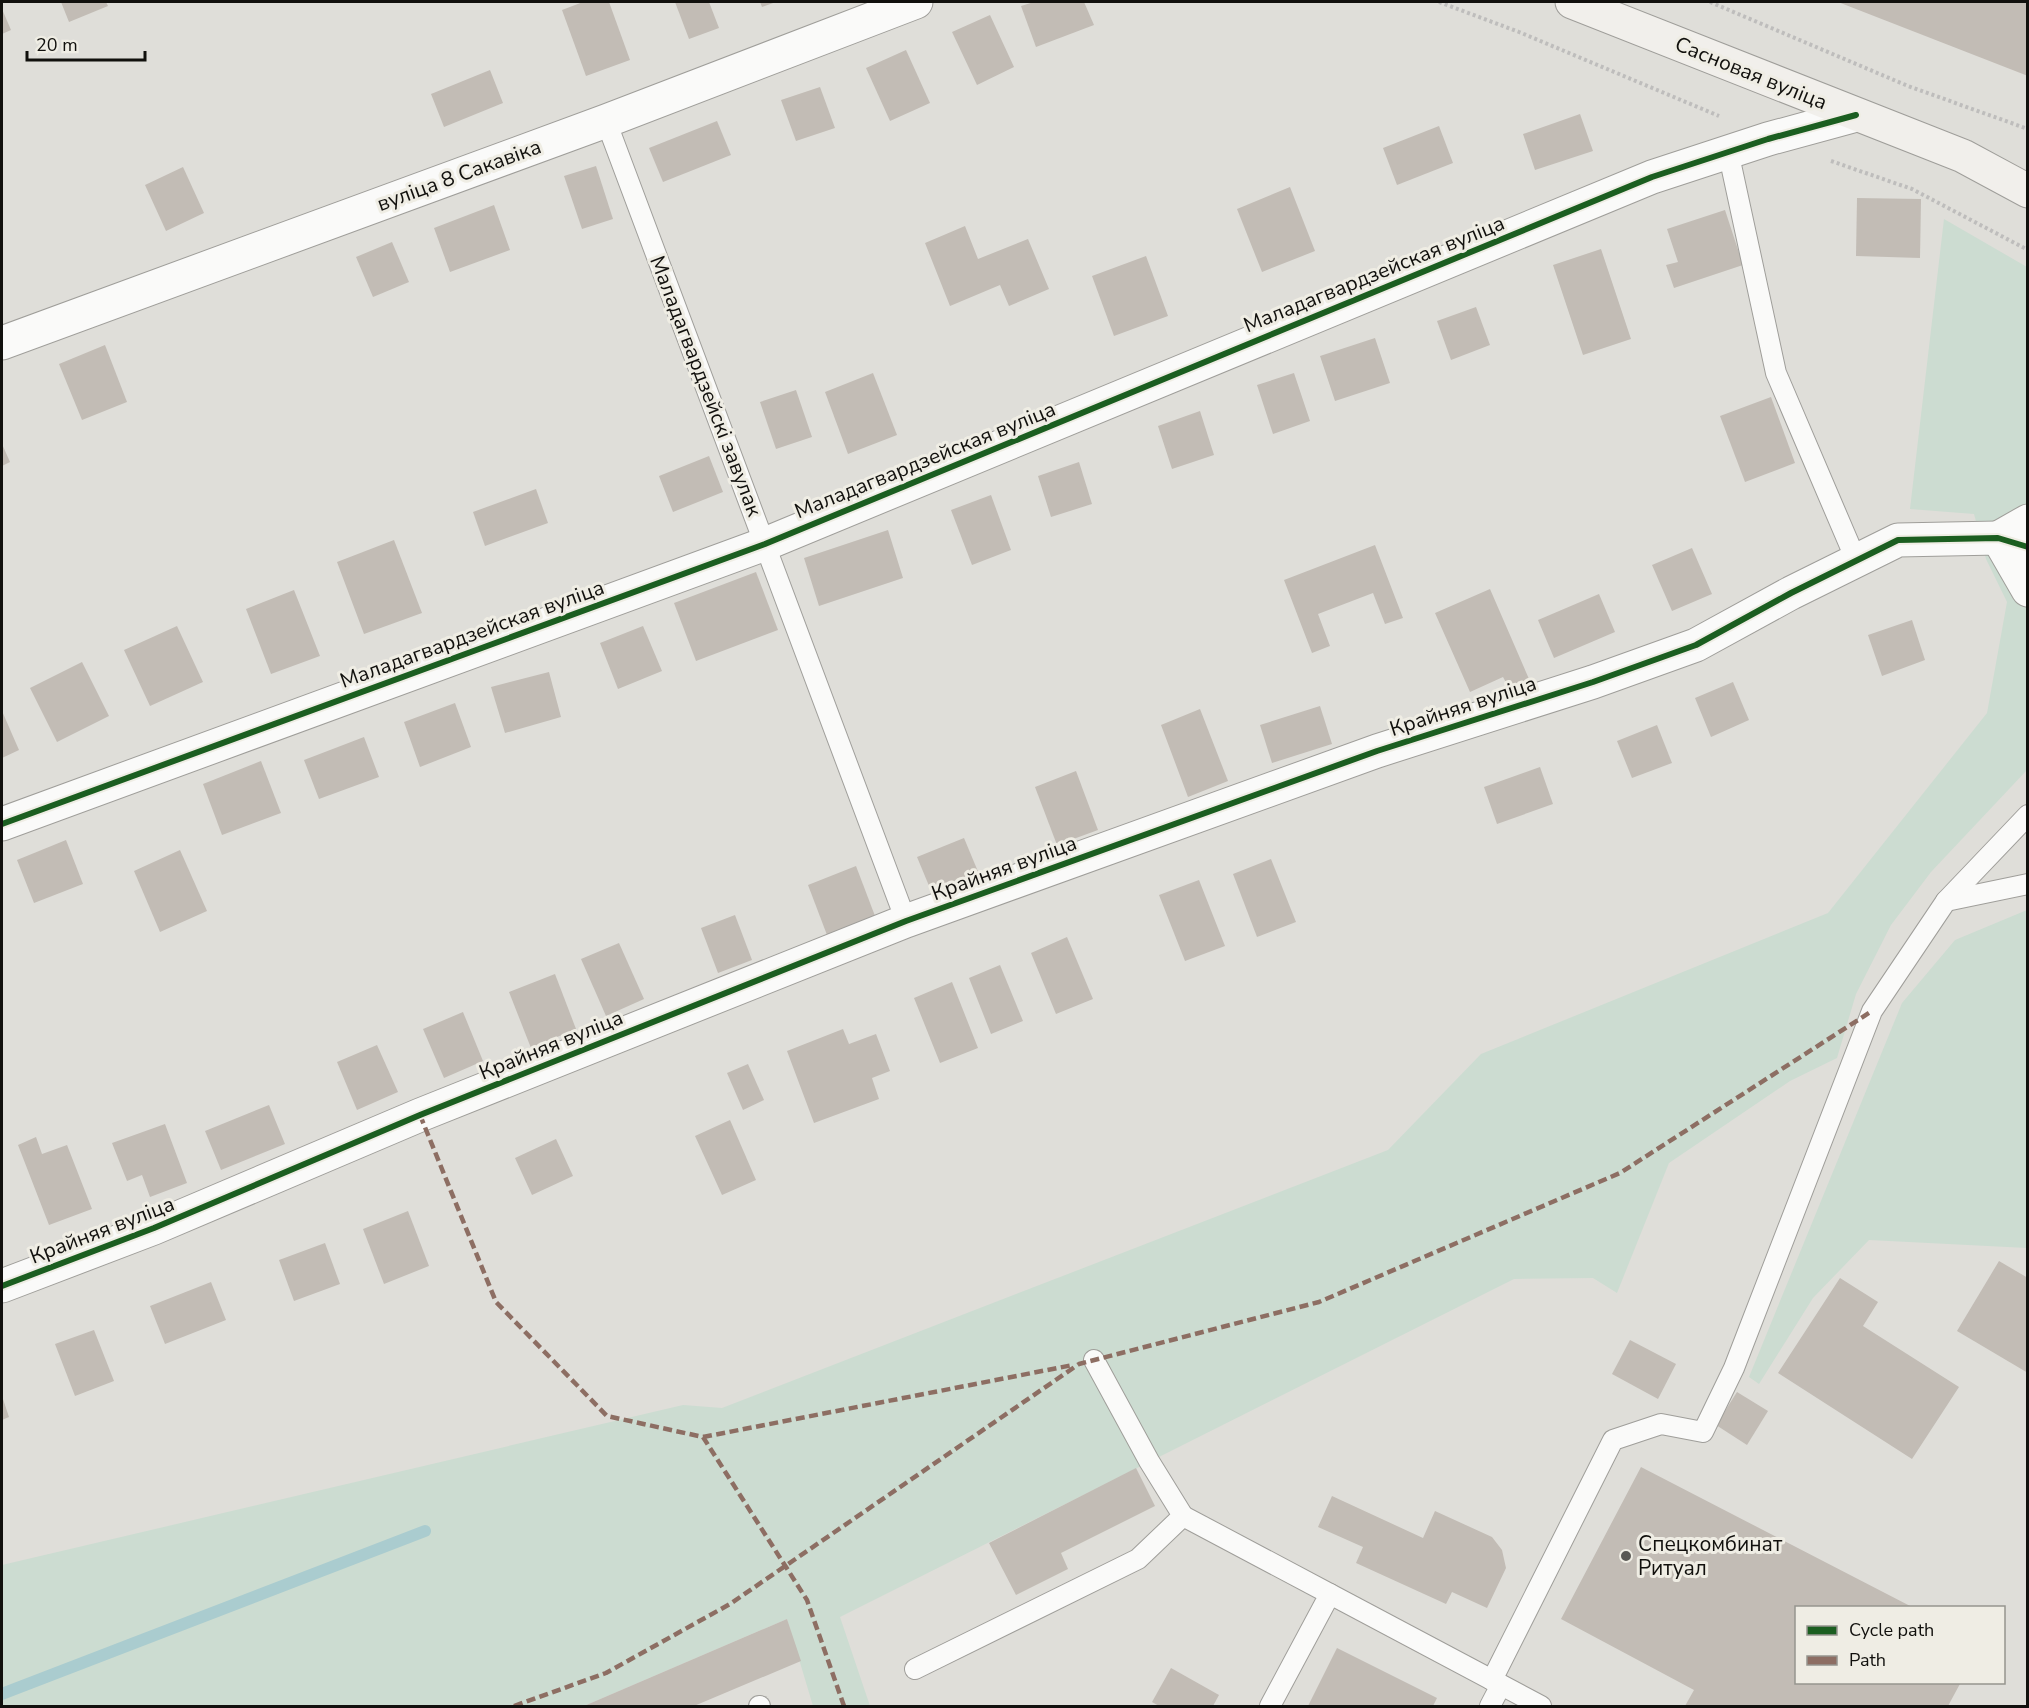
<svg xmlns="http://www.w3.org/2000/svg" width="2029" height="1708" viewBox="0 0 2029 1708" font-family="'Nunito Sans',sans-serif">
<style>
.green{fill:#ccdcd1}
.lines{fill:none;stroke-linecap:round;stroke-linejoin:round}
.stream{stroke:#aacccf;stroke-width:12}
.building{fill:#c2bcb5}
.lane-casing{stroke:#9f9e9a;stroke-width:22}
.street-casing{stroke:#9f9e9a;stroke-width:35}
.secondary-casing{stroke:#9f9e9a;stroke-width:35}
.path{stroke:#bebdbc;stroke-width:4;stroke-dasharray:3 3;stroke-linecap:butt}
.lane{stroke:#fafaf9;stroke-width:20}
.street{stroke:#fafaf9;stroke-width:33}
.secondary{stroke:#f1efeb;stroke-width:33}
.quiet{stroke:#8d6e63;stroke-width:4.5;stroke-dasharray:9 4.5;stroke-linecap:butt}
.cycleway-casing{stroke:#efede4;stroke-width:10}
.cycleway{stroke:#1b5e20;stroke-width:6}
.poi-dot{fill:#595854;stroke:#efede4;stroke-width:2}
.labels{text-anchor:middle;dominant-baseline:central;stroke-width:6;stroke-linejoin:round;paint-order:stroke}
.street-label{font-size:21px;fill:#11100d;stroke:#efede4}
.poi-label{font-size:21px;fill:#11100d;stroke:#efede4;text-anchor:start}
</style>
<rect width="100%" height="100%" fill="#dfded9"/>
<!-- green -->
<g class="green">
<path d="M 1944,219 L 2027,267 L 2027,770 L 1931,872 L 1891,925 L 1856,994 L 1837,1058 L 1790,1081 L 1669,1163 L 1617,1293 L 1593,1278 L 1514,1279 L 840,1617 L 870,1706 L 813,1706 L 787,1619 L 584,1706 L 2,1706 L 2,1565 L 683,1405 L 722,1408 L 1388,1150 L 1481,1054 L 1828,913 L 1987,713 L 2007,602 L 1986,559 L 1974,514 L 1910,509 Z"/>
<path d="M 2027,910 L 2027,1248 L 1869,1240 L 1813,1298 L 1759,1384 L 1749,1377 L 1902,1003 L 1955,940 Z"/>
</g>
<g class="lines">
<!-- stream -->
<path class="stream" d="M 2,1694 L 425,1531"/>
</g>
<!-- building -->
<g class="building">
<path d="M 61,2 L 106,2 L 108,6 L 69,22 Z"/>
<path d="M 583,2 L 609,2 L 630,60 L 586,76 L 562,10 Z"/>
<path d="M 675,2 L 709,2 L 719,28 L 689,39 Z"/>
<path d="M 760,2 L 776,2 L 762,7 Z"/>
<path d="M 1034,2 L 1084,2 L 1094,25 L 1036,47 L 1021,6 Z"/>
<path d="M 1838,2 L 2028,2 L 2028,76 Z"/>
<path d="M 2,9 L 11,30 L 2,34 Z"/>
<path d="M 990,15 L 1014,67 L 977,85 L 952,32 Z"/>
<path d="M 906,50 L 930,103 L 890,121 L 866,68 Z"/>
<path d="M 490,70 L 503,103 L 444,127 L 431,94 Z"/>
<path d="M 820,87 L 835,128 L 796,141 L 781,100 Z"/>
<path d="M 1580,114 L 1593,151 L 1535,170 L 1523,134 Z"/>
<path d="M 717,121 L 731,155 L 663,182 L 649,148 Z"/>
<path d="M 1439,126 L 1453,163 L 1397,185 L 1383,148 Z"/>
<path d="M 596,166 L 613,219 L 582,229 L 564,176 Z"/>
<path d="M 183,167 L 204,213 L 166,231 L 145,185 Z"/>
<path d="M 1290,187 L 1315,251 L 1262,272 L 1237,209 Z"/>
<path d="M 1857,198 L 1921,199 L 1920,258 L 1856,256 Z"/>
<path d="M 494,205 L 510,250 L 450,272 L 434,228 Z"/>
<path d="M 1725,210 L 1743,265 L 1674,288 L 1666,265 L 1678,262 L 1667,229 Z"/>
<path d="M 965,226 L 978,259 L 1028,239 L 1049,289 L 1009,306 L 1000,285 L 950,306 L 925,243 Z"/>
<path d="M 392,242 L 409,282 L 373,297 L 356,257 Z"/>
<path d="M 1601,249 L 1631,339 L 1583,355 L 1553,265 Z"/>
<path d="M 1146,256 L 1168,316 L 1114,336 L 1092,276 Z"/>
<path d="M 1476,307 L 1490,345 L 1451,360 L 1437,321 Z"/>
<path d="M 1375,338 L 1390,383 L 1335,401 L 1320,356 Z"/>
<path d="M 105,345 L 127,402 L 82,420 L 59,364 Z"/>
<path d="M 873,373 L 897,435 L 848,454 L 825,392 Z"/>
<path d="M 1294,373 L 1310,421 L 1273,434 L 1257,385 Z"/>
<path d="M 796,390 L 812,437 L 776,449 L 760,402 Z"/>
<path d="M 1771,397 L 1795,463 L 1745,482 L 1720,416 Z"/>
<path d="M 1200,411 L 1214,455 L 1172,469 L 1158,426 Z"/>
<path d="M 2,444 L 10,462 L 2,466 Z"/>
<path d="M 709,456 L 723,492 L 673,512 L 659,476 Z"/>
<path d="M 1079,462 L 1092,504 L 1051,517 L 1038,476 Z"/>
<path d="M 536,489 L 548,523 L 485,546 L 473,512 Z"/>
<path d="M 991,495 L 1011,550 L 972,565 L 951,510 Z"/>
<path d="M 888,530 L 903,578 L 819,606 L 804,558 Z"/>
<path d="M 394,540 L 422,613 L 364,634 L 337,562 Z"/>
<path d="M 1375,545 L 1403,618 L 1385,624 L 1373,593 L 1318,614 L 1330,646 L 1312,653 L 1284,580 Z"/>
<path d="M 1692,548 L 1712,594 L 1672,611 L 1652,565 Z"/>
<path d="M 756,572 L 778,630 L 696,661 L 674,603 Z"/>
<path d="M 1490,589 L 1529,679 L 1509,688 L 1503,677 L 1470,692 L 1435,613 Z"/>
<path d="M 294,590 L 320,656 L 271,674 L 246,609 Z"/>
<path d="M 1599,594 L 1615,632 L 1554,658 L 1538,620 Z"/>
<path d="M 1912,620 L 1925,660 L 1882,676 L 1868,635 Z"/>
<path d="M 177,626 L 203,682 L 150,706 L 124,650 Z"/>
<path d="M 643,626 L 662,671 L 618,689 L 600,643 Z"/>
<path d="M 82,662 L 109,716 L 57,742 L 30,688 Z"/>
<path d="M 549,672 L 561,717 L 505,733 L 491,687 Z"/>
<path d="M 1733,682 L 1749,720 L 1711,737 L 1695,698 Z"/>
<path d="M 455,703 L 471,747 L 420,767 L 404,722 Z"/>
<path d="M 1320,706 L 1332,744 L 1272,763 L 1260,725 Z"/>
<path d="M 1200,709 L 1228,781 L 1188,797 L 1161,725 Z"/>
<path d="M 2,711 L 19,750 L 2,758 Z"/>
<path d="M 1657,725 L 1672,763 L 1632,778 L 1617,741 Z"/>
<path d="M 364,737 L 379,777 L 319,799 L 304,760 Z"/>
<path d="M 261,761 L 281,813 L 222,835 L 203,784 Z"/>
<path d="M 1540,767 L 1553,804 L 1497,824 L 1484,787 Z"/>
<path d="M 1076,771 L 1098,830 L 1057,845 L 1035,787 Z"/>
<path d="M 964,838 L 979,874 L 932,893 L 917,857 Z"/>
<path d="M 66,840 L 83,884 L 34,903 L 17,860 Z"/>
<path d="M 180,850 L 207,911 L 160,932 L 134,871 Z"/>
<path d="M 1271,859 L 1296,922 L 1257,937 L 1233,874 Z"/>
<path d="M 856,866 L 875,916 L 827,935 L 808,885 Z"/>
<path d="M 1199,880 L 1225,946 L 1185,961 L 1159,895 Z"/>
<path d="M 735,915 L 752,960 L 718,973 L 701,928 Z"/>
<path d="M 1067,937 L 1093,999 L 1056,1014 L 1031,953 Z"/>
<path d="M 619,943 L 644,999 L 606,1016 L 581,959 Z"/>
<path d="M 1000,965 L 1023,1021 L 991,1034 L 969,978 Z"/>
<path d="M 555,974 L 576,1029 L 531,1048 L 509,992 Z"/>
<path d="M 952,982 L 978,1048 L 940,1063 L 914,998 Z"/>
<path d="M 463,1012 L 483,1061 L 444,1078 L 423,1029 Z"/>
<path d="M 843,1029 L 849,1044 L 876,1034 L 890,1071 L 872,1078 L 879,1099 L 814,1123 L 787,1051 Z"/>
<path d="M 377,1045 L 398,1092 L 357,1110 L 337,1062 Z"/>
<path d="M 748,1064 L 764,1100 L 743,1110 L 727,1073 Z"/>
<path d="M 269,1105 L 285,1144 L 221,1170 L 205,1131 Z"/>
<path d="M 730,1120 L 756,1180 L 722,1195 L 695,1136 Z"/>
<path d="M 165,1124 L 187,1183 L 150,1197 L 142,1175 L 127,1181 L 112,1143 Z"/>
<path d="M 36,1137 L 42,1154 L 67,1145 L 92,1209 L 49,1225 L 18,1145 Z"/>
<path d="M 556,1139 L 573,1176 L 532,1195 L 515,1158 Z"/>
<path d="M 408,1211 L 429,1266 L 384,1284 L 363,1229 Z"/>
<path d="M 325,1243 L 340,1284 L 294,1301 L 279,1260 Z"/>
<path d="M 1999,1261 L 2028,1278 L 2028,1373 L 1957,1331 Z"/>
<path d="M 1840,1278 L 1878,1302 L 1863,1326 L 1959,1387 L 1912,1459 L 1778,1373 Z"/>
<path d="M 211,1282 L 226,1320 L 165,1344 L 150,1306 Z"/>
<path d="M 94,1330 L 114,1381 L 75,1396 L 55,1344 Z"/>
<path d="M 1630,1340 L 1676,1364 L 1658,1399 L 1612,1374 Z"/>
<path d="M 1737,1392 L 1768,1411 L 1747,1445 L 1716,1425 Z"/>
<path d="M 2,1396 L 9,1417 L 2,1420 Z"/>
<path d="M 1641,1467 L 1914,1608 L 1796,1608 L 1796,1682 L 1961,1682 L 1948,1706 L 1685,1706 L 1694,1690 L 1561,1619 Z"/>
<path d="M 1136,1468 L 1155,1506 L 1061,1553 L 1068,1569 L 1016,1595 L 989,1543 Z"/>
<path d="M 1332,1496 L 1423,1538 L 1435,1511 L 1492,1537 L 1502,1550 L 1506,1568 L 1487,1608 L 1452,1592 L 1446,1604 L 1356,1563 L 1363,1547 L 1318,1527 Z"/>
<path d="M 787,1619 L 801,1661 L 694,1706 L 584,1706 Z"/>
<path d="M 1337,1648 L 1437,1698 L 1433,1706 L 1308,1706 Z"/>
<path d="M 1171,1668 L 1219,1695 L 1213,1706 L 1159,1706 L 1152,1702 Z"/>
</g>
<g class="lines">
<!-- lane casing -->
<g class="lane-casing">
<g id="lane">
<path d="M 606,121 L 906,921"/>
<path d="M 1728,151 L 1776,373 L 1856,560"/>
<path d="M 1946,901 L 2028,884"/>
<path d="M 1183,1516 L 1330,1594 L 1270,1706"/>
<path d="M 1330,1594 L 1541,1706"/>
<path d="M 915,1669 L 1138,1559 L 1183,1516 L 1149,1461 L 1094,1360"/>
<path d="M 1492,1680 L 1613,1440 L 1661,1424 L 1703,1432 L 1734,1368 L 1872,1011 L 1946,901 L 2028,815"/>
<path d="M 759,1706 L 760,1706"/>
<path d="M 1490,1706 L 1501,1685"/>
</g>
</g>
<!-- street casing -->
<g class="street-casing">
<g id="street">
<path d="M 2,343 L 606,121 L 916,2"/>
<path d="M 2028,521 L 1998,538 L 2028,590"/>
<path d="M 2,824 L 765,544 L 1652,177 L 1768,139 L 1856,115"/>
<path d="M 2,1286 L 154,1228 L 420,1115 L 906,921 L 1377,751 L 1593,682 L 1696,645 L 1791,593 L 1898,540 L 1998,538 L 2028,547"/>
</g>
</g>
<!-- secondary casing -->
<g class="secondary-casing">
<path id="secondary" d="M 1572,2 L 1963,156 L 2028,191"/>
</g>
<!-- path -->
<g class="path">
<path d="M 1439,2 L 1519,32 L 1719,116"/>
<path d="M 1710,2 L 1908,86 L 2028,129"/>
<path d="M 1831,161 L 1912,189 L 2028,250"/>
</g>
<!-- lane -->
<use href="#lane" class="lane"/>
<!-- street -->
<use href="#street" class="street"/>
<!-- secondary -->
<use href="#secondary" class="secondary"/>
<!-- quiet -->
<g class="quiet">
<path d="M 420,1115 L 496,1302 L 607,1416 L 703,1437 L 807,1600 L 844,1706"/>
<path d="M 703,1437 L 1073,1365"/>
<path d="M 514,1706 L 606,1673 L 730,1604 L 1079,1364 L 1319,1302 L 1620,1173 L 1872,1011"/>
</g>
<!-- cycleway casing -->
<g class="cycleway-casing">
<g id="cycleway">
<path d="M 2,824 L 765,544 L 1652,177 L 1768,139 L 1856,115"/>
<path d="M 2,1286 L 154,1228 L 420,1115 L 906,921 L 1377,751 L 1593,682 L 1696,645 L 1791,593 L 1898,540 L 1998,538 L 2028,547"/>
</g>
</g>
<!-- cycleway -->
<use href="#cycleway" class="cycleway"/>
</g>
<!-- markers -->
<circle class="poi-dot" cx="1626" cy="1556" r="6"/>
<g class="labels">
<!-- street labels -->
<g class="street-label">
<text transform="translate(1751 73) rotate(22)">Сасновая вуліца</text>
<text transform="translate(459 175) rotate(-20)">вуліца 8 Сакавіка</text>
<text transform="translate(1374 274) rotate(-22)">Маладагвардзейская вуліца</text>
<text transform="translate(706 386) rotate(69)">Маладагвардзейскі завулак</text>
<text transform="translate(925 460) rotate(-22)">Маладагвардзейская вуліца</text>
<text transform="translate(472 634) rotate(-20)">Маладагвардзейская вуліца</text>
<text transform="translate(1463 706) rotate(-18)">Крайняя вуліца</text>
<text transform="translate(1004 868) rotate(-20)">Крайняя вуліца</text>
<text transform="translate(551 1045) rotate(-22)">Крайняя вуліца</text>
<text transform="translate(102 1230) rotate(-21)">Крайняя вуліца</text>
</g>
<!-- poi labels -->
<g class="poi-label">
<text x="1638" y="1544">Спецкомбинат<tspan x="1638" dy="24">Ритуал</tspan></text>
</g>
</g>
<!-- border -->
<rect width="2029" height="1708" fill="none" stroke="#11100d" stroke-width="6"/>
<!-- legend -->
<rect x="1795" y="1606" width="210" height="78" fill="#efede4" stroke="#96958e" stroke-width="1.5"/>
<rect x="1807" y="1626" width="30" height="9" fill="#1b5e20" stroke="#96958e" stroke-width="1.5"/>
<text x="1849" y="1636" font-size="18" fill="#11100d">Cycle path</text>
<rect x="1807" y="1656" width="30" height="9" fill="#8d6e63" stroke="#96958e" stroke-width="1.5"/>
<text x="1849" y="1666" font-size="18" fill="#11100d">Path</text>
<!-- scale -->
<path d="M27 51v9h118v-9" fill="none" stroke="#11100d" stroke-width="3"/>
<text x="36" y="51" font-size="18" fill="#11100d" stroke="#efede4" stroke-width="4.5" paint-order="stroke">20 m</text>
</svg>
